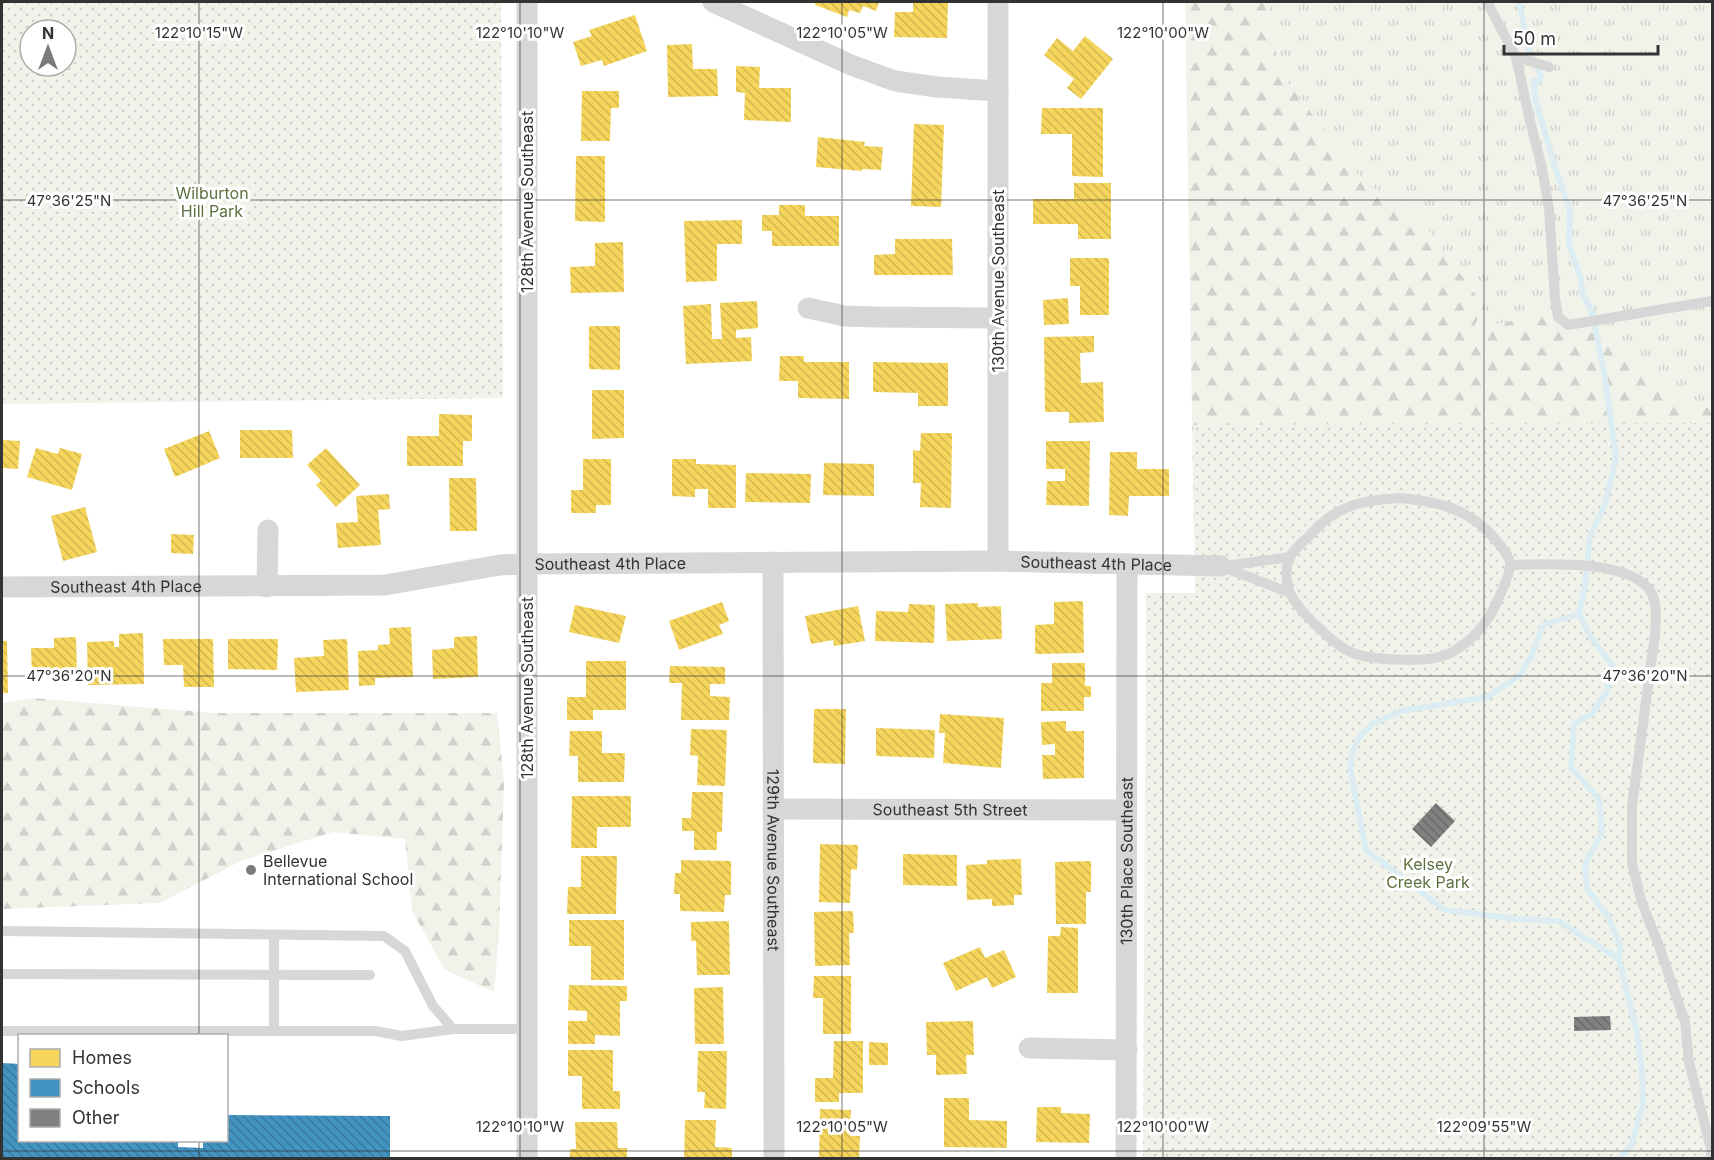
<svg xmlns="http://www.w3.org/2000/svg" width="1714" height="1160" viewBox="0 0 1714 1160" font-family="Inter,sans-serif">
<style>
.grass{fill:url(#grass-tufts)}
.forest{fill:url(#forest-firs)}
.park{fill:url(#park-dots);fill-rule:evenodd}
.homes{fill:url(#homes-back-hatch)}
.schools{fill:url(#schools-back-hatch)}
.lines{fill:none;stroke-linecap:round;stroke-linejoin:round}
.stream{stroke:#dbedf2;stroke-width:6}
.building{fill:url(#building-back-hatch)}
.lane{stroke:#d7d7d7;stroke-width:10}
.street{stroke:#d7d7d7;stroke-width:21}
.ticks{fill:none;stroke:#333;stroke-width:1.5;stroke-opacity:0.45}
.poi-dot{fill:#7a7a7a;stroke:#fff;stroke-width:2}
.labels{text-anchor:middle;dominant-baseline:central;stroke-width:6;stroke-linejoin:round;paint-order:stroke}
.park-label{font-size:16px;fill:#5d703f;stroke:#fff}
.street-label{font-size:16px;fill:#333;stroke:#fff}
.poi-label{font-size:16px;fill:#333;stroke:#fff;text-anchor:start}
.ticks-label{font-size:15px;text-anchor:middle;fill:#333;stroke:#fff;stroke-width:6;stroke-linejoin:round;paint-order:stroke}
</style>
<defs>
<pattern id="grass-tufts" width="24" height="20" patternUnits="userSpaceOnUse" patternTransform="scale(1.5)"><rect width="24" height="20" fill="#f1f3eb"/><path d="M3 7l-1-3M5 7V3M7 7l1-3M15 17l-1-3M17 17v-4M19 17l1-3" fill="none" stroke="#cfd1ca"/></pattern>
<pattern id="forest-firs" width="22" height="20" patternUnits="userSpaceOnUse" patternTransform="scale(1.5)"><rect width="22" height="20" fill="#f1f3eb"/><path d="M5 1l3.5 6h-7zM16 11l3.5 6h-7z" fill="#cfd1ca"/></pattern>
<pattern id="park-dots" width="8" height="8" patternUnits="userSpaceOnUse" patternTransform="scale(1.5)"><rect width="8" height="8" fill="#f1f3eb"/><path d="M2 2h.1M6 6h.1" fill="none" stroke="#cfd1ca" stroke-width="1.8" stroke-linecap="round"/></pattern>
<pattern id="homes-back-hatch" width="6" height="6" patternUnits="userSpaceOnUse" patternTransform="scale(1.5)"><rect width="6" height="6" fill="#f6d55c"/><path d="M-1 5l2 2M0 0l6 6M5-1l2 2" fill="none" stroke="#d3b750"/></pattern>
<pattern id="schools-back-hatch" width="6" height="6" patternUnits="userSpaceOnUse" patternTransform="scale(1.5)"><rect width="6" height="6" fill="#4393c3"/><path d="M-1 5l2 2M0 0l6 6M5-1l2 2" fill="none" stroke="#39799f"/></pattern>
<pattern id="building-back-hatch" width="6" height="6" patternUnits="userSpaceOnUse" patternTransform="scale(1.5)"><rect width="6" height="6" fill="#818181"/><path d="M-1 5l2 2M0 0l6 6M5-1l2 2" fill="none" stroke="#6a6a6a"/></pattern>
</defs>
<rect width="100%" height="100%" fill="#fff"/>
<!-- grass -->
<path class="grass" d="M 1185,2 L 1712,2 L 1712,423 L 1193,425 Z"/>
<!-- forest -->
<g class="forest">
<path d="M 1185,2 L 1268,2 L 1279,71 L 1366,184 L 1414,210 L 1483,305 L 1474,327 L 1544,316 L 1610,339 L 1696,409 L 1712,407 L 1712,517 L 1194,538 Z"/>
<path d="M 32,698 L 214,713 L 497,713 L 504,782 L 499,933 L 494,992 L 445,970 L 412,911 L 405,839 L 333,832 L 241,861 L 160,903 L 2,909 L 2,703 Z"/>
</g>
<!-- park -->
<g class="park">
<path d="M 2,2 L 501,2 L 503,398 L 2,404 ZM 30,30 L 66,30 L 66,66 L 30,66 Z"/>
<path d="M 1712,423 L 1712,1158 L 1143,1158 L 1146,593 L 1195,593 L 1193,425 Z"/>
</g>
<!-- homes -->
<g class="homes">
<path d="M 816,2 L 879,2 L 876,11 L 863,6 L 860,13 L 849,10 L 847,17 L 815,5 Z"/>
<path d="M 913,2 L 948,2 L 947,38 L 894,37 L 895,12 L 913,12 Z"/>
<path d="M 635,15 L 647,51 L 604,66 L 602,60 L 581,66 L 573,42 L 592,36 L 589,30 Z"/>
<path d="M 1085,36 L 1113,59 L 1081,99 L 1067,88 L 1074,79 L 1044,55 L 1057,38 L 1073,51 Z"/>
<path d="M 692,44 L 693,69 L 717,69 L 718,96 L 668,97 L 667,45 Z"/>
<path d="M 736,66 L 760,67 L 759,88 L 791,88 L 791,122 L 744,120 L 745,93 L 736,92 Z"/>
<path d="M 582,91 L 619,91 L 619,108 L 611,108 L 610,141 L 581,141 Z"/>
<path d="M 1042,108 L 1103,108 L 1103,177 L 1072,176 L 1072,134 L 1041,134 Z"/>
<path d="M 914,124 L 944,125 L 941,207 L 911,206 Z"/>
<path d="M 818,137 L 865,142 L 864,146 L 883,147 L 881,170 L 862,169 L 862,171 L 816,167 Z"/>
<path d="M 576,156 L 605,156 L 605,222 L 575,221 Z"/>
<path d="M 1074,183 L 1111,183 L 1111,239 L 1078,239 L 1078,224 L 1033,224 L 1033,199 L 1074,199 Z"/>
<path d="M 779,205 L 805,205 L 805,216 L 839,216 L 839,246 L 772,246 L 772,231 L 762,231 L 762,215 L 779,215 Z"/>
<path d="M 742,220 L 742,244 L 717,244 L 717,281 L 686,282 L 684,221 Z"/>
<path d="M 895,239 L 952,239 L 953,275 L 874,275 L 874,255 L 895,254 Z"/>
<path d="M 623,242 L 624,292 L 571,293 L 570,267 L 595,266 L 595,243 Z"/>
<path d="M 1070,258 L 1109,258 L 1109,315 L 1080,315 L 1080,286 L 1070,286 Z"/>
<path d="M 1068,298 L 1069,324 L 1044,325 L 1043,300 Z"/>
<path d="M 757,301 L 758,328 L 736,330 L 736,338 L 751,337 L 752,361 L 686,364 L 683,306 L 711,304 L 712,339 L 722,339 L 720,303 Z"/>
<path d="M 589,326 L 620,326 L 620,370 L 589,369 Z"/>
<path d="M 1094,336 L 1094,352 L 1080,353 L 1081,383 L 1103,382 L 1104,422 L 1069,423 L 1069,412 L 1045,412 L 1044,337 Z"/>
<path d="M 780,356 L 804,356 L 804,362 L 849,362 L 849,399 L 798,398 L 798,381 L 779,381 Z"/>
<path d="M 873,362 L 948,363 L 948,406 L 918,406 L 918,393 L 873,392 Z"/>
<path d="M 592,390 L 624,390 L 624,438 L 592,439 Z"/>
<path d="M 439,414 L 472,415 L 472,441 L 463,441 L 463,466 L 407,466 L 407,436 L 439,436 Z"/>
<path d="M 240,430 L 292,430 L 293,458 L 240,458 Z"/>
<path d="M 209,431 L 220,458 L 175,477 L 164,449 Z"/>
<path d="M 921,433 L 952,433 L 951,508 L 920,507 L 921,483 L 913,483 L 913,450 L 920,451 Z"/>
<path d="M 2,440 L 20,441 L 18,469 L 2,468 Z"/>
<path d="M 1046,441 L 1090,441 L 1089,506 L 1046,505 L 1047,481 L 1065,481 L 1065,469 L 1046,469 Z"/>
<path d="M 36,448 L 58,454 L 60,448 L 82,454 L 72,490 L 27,477 Z"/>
<path d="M 326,448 L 360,485 L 336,507 L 316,485 L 321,481 L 307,465 Z"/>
<path d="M 1110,452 L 1137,452 L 1137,469 L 1169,469 L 1169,496 L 1129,496 L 1128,516 L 1109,515 Z"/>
<path d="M 583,459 L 611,459 L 611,505 L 596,505 L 596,513 L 571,513 L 571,490 L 583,490 Z"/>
<path d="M 672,459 L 696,459 L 696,464 L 736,465 L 736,508 L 708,508 L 708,489 L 695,489 L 695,497 L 672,496 Z"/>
<path d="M 824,463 L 874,464 L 874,496 L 823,495 Z"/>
<path d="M 746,473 L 811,474 L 810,503 L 745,502 Z"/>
<path d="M 449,478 L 476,478 L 477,531 L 450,531 Z"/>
<path d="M 389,494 L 390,509 L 378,510 L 381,545 L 338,548 L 336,523 L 358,522 L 356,496 Z"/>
<path d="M 85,507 L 97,552 L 63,561 L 51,516 Z"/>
<path d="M 171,534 L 194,535 L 193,554 L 171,553 Z"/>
<path d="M 1083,601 L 1084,653 L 1035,654 L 1035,625 L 1054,624 L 1054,602 Z"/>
<path d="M 722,602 L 729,621 L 719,625 L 723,634 L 679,650 L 669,621 Z"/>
<path d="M 978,603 L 978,607 L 1001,606 L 1002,639 L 947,641 L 945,604 Z"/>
<path d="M 909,604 L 935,605 L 934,643 L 875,641 L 876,611 L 908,612 Z"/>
<path d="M 575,605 L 626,616 L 619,643 L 569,632 Z"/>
<path d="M 858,606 L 865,641 L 834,646 L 833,640 L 811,644 L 805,616 Z"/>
<path d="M 411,627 L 413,677 L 375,678 L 375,685 L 359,686 L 358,651 L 378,650 L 378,645 L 390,644 L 389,628 Z"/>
<path d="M 143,633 L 144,684 L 88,685 L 87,642 L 114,641 L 114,647 L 119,647 L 119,634 Z"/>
<path d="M 477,636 L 478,677 L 433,679 L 432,650 L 454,648 L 454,637 Z"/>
<path d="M 76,637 L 77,675 L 32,676 L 31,648 L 54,648 L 54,638 Z"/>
<path d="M 163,639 L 213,639 L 214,687 L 184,687 L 183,665 L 164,665 Z"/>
<path d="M 228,639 L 278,639 L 277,670 L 228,669 Z"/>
<path d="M 347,639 L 349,690 L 296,692 L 294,658 L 324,656 L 323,640 Z"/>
<path d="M 2,641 L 7,641 L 8,693 L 2,693 Z"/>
<path d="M 586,661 L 626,661 L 626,710 L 593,710 L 593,720 L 567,720 L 567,697 L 586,697 Z"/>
<path d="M 1052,663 L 1085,663 L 1085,686 L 1091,686 L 1091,697 L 1084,697 L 1084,711 L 1041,711 L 1041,683 L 1052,683 Z"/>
<path d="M 670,666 L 725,667 L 725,684 L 710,684 L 710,696 L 730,697 L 729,720 L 681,720 L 682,683 L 669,683 Z"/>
<path d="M 814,709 L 846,709 L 845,764 L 813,763 Z"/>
<path d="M 940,714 L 1004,718 L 1001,768 L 943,763 L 945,733 L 939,733 Z"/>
<path d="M 1066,721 L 1066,731 L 1084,731 L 1084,778 L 1043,779 L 1042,755 L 1055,755 L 1055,744 L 1042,745 L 1041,722 Z"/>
<path d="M 876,728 L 935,730 L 934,758 L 876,756 Z"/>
<path d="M 691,729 L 727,730 L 725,786 L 697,785 L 698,756 L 690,755 Z"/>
<path d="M 570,731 L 602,731 L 602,753 L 625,753 L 624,782 L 578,782 L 578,756 L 569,756 Z"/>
<path d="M 692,792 L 723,792 L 722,832 L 717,832 L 717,850 L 694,850 L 694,831 L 682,831 L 682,818 L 691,818 Z"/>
<path d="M 572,796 L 631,796 L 631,827 L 597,827 L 597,848 L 571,848 Z"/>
<path d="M 820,844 L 858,845 L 857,870 L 851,869 L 850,903 L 819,902 Z"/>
<path d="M 903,854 L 957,855 L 957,886 L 903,885 Z"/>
<path d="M 581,856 L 617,856 L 616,914 L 567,914 L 568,887 L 581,887 Z"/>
<path d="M 1021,859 L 1022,895 L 1014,895 L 1014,905 L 992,906 L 992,899 L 967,900 L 966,865 L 987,864 L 987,860 Z"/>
<path d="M 681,860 L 731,861 L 731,895 L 725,895 L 724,912 L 680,911 L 680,894 L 674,894 L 675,873 L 681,873 Z"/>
<path d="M 1091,861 L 1091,892 L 1086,892 L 1086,924 L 1056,924 L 1055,862 Z"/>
<path d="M 853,911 L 854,933 L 849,933 L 850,965 L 815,966 L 814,912 Z"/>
<path d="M 569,920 L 624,920 L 624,980 L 591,980 L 591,946 L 569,946 Z"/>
<path d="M 729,921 L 730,975 L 697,975 L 696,941 L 691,941 L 691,922 Z"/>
<path d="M 1061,927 L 1078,928 L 1078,993 L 1047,993 L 1048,936 L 1060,936 Z"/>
<path d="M 980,947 L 985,958 L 1004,950 L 1016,977 L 992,988 L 987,977 L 956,991 L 943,963 Z"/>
<path d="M 814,976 L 851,976 L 851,1034 L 823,1034 L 823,998 L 813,998 Z"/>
<path d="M 569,985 L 627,986 L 627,1001 L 620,1001 L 620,1036 L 595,1035 L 595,1044 L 568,1044 L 568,1021 L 587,1021 L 587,1011 L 568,1010 Z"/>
<path d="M 723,987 L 724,1044 L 695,1044 L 694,988 Z"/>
<path d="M 973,1021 L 974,1055 L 966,1055 L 967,1074 L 936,1075 L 936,1055 L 927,1055 L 926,1022 Z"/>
<path d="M 834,1041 L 863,1041 L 863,1093 L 839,1093 L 839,1102 L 815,1102 L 815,1078 L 833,1078 Z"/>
<path d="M 869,1042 L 888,1043 L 888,1065 L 869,1065 Z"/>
<path d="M 568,1050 L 613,1050 L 613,1091 L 620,1091 L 620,1109 L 582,1109 L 582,1076 L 568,1076 Z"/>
<path d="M 698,1051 L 727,1051 L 726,1109 L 704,1108 L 705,1092 L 697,1092 Z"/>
<path d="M 944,1098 L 969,1098 L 969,1120 L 1007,1121 L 1007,1148 L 944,1147 Z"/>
<path d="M 1037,1107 L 1061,1107 L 1061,1113 L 1090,1114 L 1089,1143 L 1036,1142 Z"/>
<path d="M 820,1109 L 851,1110 L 850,1136 L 860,1136 L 859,1158 L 819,1158 Z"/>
<path d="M 685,1120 L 716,1120 L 715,1147 L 732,1148 L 732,1158 L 684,1158 Z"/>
<path d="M 575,1122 L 617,1122 L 618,1148 L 627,1148 L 627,1158 L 570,1158 L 570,1149 L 576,1149 Z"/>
</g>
<!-- schools -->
<path class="schools" d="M 2,1063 L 20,1064 L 20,1140 L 178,1140 L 178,1147 L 203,1148 L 203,1140 L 226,1140 L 226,1115 L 390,1116 L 390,1158 L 2,1158 Z"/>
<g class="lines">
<!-- stream -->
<g class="stream">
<path d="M 1519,2 L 1530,54 L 1541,76 L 1538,82 L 1534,81 L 1535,98 L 1554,164 L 1570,211 L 1569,245 L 1581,279 L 1582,293 L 1592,312 L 1605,378 L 1616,458 L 1605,504 L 1590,536 L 1585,586 L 1579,614 L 1591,638 L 1612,665 L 1607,692 L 1592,714 L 1574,724 L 1571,768 L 1599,799 L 1602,833 L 1585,864 L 1587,889 L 1607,915 L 1620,944 L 1619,959 L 1637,1033 L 1642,1071 L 1643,1103 L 1632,1144 L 1620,1158"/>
<path d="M 1579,614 L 1543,625 L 1531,657 L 1519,676 L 1487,697 L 1401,711 L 1373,724 L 1360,736 L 1353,750 L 1350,768 L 1366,850 L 1445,910 L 1517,919 L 1558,921 L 1619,959"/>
</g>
</g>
<!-- building -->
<g class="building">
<path d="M 1436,803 L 1455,821 L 1431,847 L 1412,829 Z"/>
<path d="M 1610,1016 L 1611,1030 L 1574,1031 L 1574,1017 Z"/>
</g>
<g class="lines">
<!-- lane -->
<g class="lane">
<path d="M 1487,2 L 1516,57 L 1530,121 L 1542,168 L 1549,209 L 1555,298 L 1558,317 L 1568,325 L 1712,301"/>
<path d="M 1516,57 L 1549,67"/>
<path d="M 1399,498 C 1438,501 1470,509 1496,540 C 1501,546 1509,555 1510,563 C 1511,574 1498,600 1493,610 C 1483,629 1461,652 1439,657 C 1421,662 1371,660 1353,653 C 1335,646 1300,612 1291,595 C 1286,585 1285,569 1289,559 C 1292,550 1303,542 1310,535 C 1335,506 1362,500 1399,498 Z"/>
<path d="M 1510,565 C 1545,564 1625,559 1649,589 C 1658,601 1656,619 1655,634 L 1632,806 L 1632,864 L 1642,903 L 1658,943 L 1685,1022 L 1689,1062 L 1712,1153"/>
<path d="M 1221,566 L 1290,593"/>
<path d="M 1224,566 L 1290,557"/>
<path d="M 2,931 L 384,936 L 405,951 L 433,1006 L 453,1029"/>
<path d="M 2,974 L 370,975"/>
<path d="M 2,1031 L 375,1031 L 402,1036 L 453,1029 L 527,1029"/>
<path d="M 274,1031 L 274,935"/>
</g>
<!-- street -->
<g class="street">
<path d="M 527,2 L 527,1158"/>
<path d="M 713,2 L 851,65 L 895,81 L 937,87 L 998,91"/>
<path d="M 808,308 L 845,316 L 875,317 L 997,318"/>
<path d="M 998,561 L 998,2"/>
<path id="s1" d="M 773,562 L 774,1158"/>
<path id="s2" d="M 2,587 L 385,585 L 500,565 L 526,564 L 998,561 L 1221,566"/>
<path d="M 267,587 L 268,530"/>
<path id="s3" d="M 773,809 L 1126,810"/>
<path d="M 1029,1048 L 1127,1050"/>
<path id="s4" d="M 1126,1158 L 1127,564"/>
</g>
</g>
<!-- ticks -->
<path class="ticks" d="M 199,2 L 199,1036M 520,2 L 520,1158M 842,2 L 842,1158M 1163,2 L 1163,1158M 1484,2 L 1484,1158M 2,200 L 1712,200M 2,676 L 1712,676M 199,1140 L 199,1158M 2,1151 L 1712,1151"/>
<!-- markers -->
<circle class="poi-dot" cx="251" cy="870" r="6"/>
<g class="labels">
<!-- park labels -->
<g class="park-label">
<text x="212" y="193">Wilburton<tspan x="212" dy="18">Hill Park</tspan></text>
<text x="1428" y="864">Kelsey<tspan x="1428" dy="18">Creek Park</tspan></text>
</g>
<!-- street labels -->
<g class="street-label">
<text transform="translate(527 202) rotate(-90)">128th Avenue Southeast</text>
<text transform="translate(998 281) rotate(-90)">130th Avenue Southeast</text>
<text stroke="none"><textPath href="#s2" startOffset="610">Southeast 4th Place</textPath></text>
<text stroke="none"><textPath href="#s2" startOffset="1096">Southeast 4th Place</textPath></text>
<text stroke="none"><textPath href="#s2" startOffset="124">Southeast 4th Place</textPath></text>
<text transform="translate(527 688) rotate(-90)">128th Avenue Southeast</text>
<text stroke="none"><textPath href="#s3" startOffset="177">Southeast 5th Street</textPath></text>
<text stroke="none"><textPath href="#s1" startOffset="298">129th Avenue Southeast</textPath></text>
<text stroke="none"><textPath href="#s4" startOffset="297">130th Place Southeast</textPath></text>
</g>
<!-- poi labels -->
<g class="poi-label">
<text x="263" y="861">Bellevue<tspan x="263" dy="18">International School</tspan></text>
</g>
</g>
<g class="ticks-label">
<text x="199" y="38">122°10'15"W</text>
<text x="520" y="38">122°10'10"W</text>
<text x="842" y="38">122°10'05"W</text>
<text x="1163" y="38">122°10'00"W</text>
<text x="69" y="206">47°36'25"N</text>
<text x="1645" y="206">47°36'25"N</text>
<text x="69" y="681">47°36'20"N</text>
<text x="1645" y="681">47°36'20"N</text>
<text x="520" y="1132">122°10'10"W</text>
<text x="842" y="1132">122°10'05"W</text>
<text x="1163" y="1132">122°10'00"W</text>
<text x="1484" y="1132">122°09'55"W</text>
</g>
<!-- border -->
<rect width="1714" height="1160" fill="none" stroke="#333333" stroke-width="6"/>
<!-- legend -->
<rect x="18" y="1034" width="210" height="108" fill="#ffffff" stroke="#adadad" stroke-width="1.5"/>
<rect x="30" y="1049" width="30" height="18" fill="#f6d55c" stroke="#adadad" stroke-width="1.5"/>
<text x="72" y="1064" font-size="18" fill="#333333">Homes</text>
<rect x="30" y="1079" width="30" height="18" fill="#4393c3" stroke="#adadad" stroke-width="1.5"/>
<text x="72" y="1094" font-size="18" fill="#333333">Schools</text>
<rect x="30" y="1109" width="30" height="18" fill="#818181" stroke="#adadad" stroke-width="1.5"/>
<text x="72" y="1124" font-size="18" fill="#333333">Other</text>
<!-- north arrow -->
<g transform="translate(48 48)"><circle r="28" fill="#ffffff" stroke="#adadad" stroke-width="1.5"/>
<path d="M0-4.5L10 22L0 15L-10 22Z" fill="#7a7a7a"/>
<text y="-9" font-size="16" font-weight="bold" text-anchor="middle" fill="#333333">N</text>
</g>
<!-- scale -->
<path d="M1504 45v9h154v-9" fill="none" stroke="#333333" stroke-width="3"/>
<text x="1513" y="45" font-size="18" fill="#333333" stroke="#ffffff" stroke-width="4.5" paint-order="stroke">50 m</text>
</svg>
